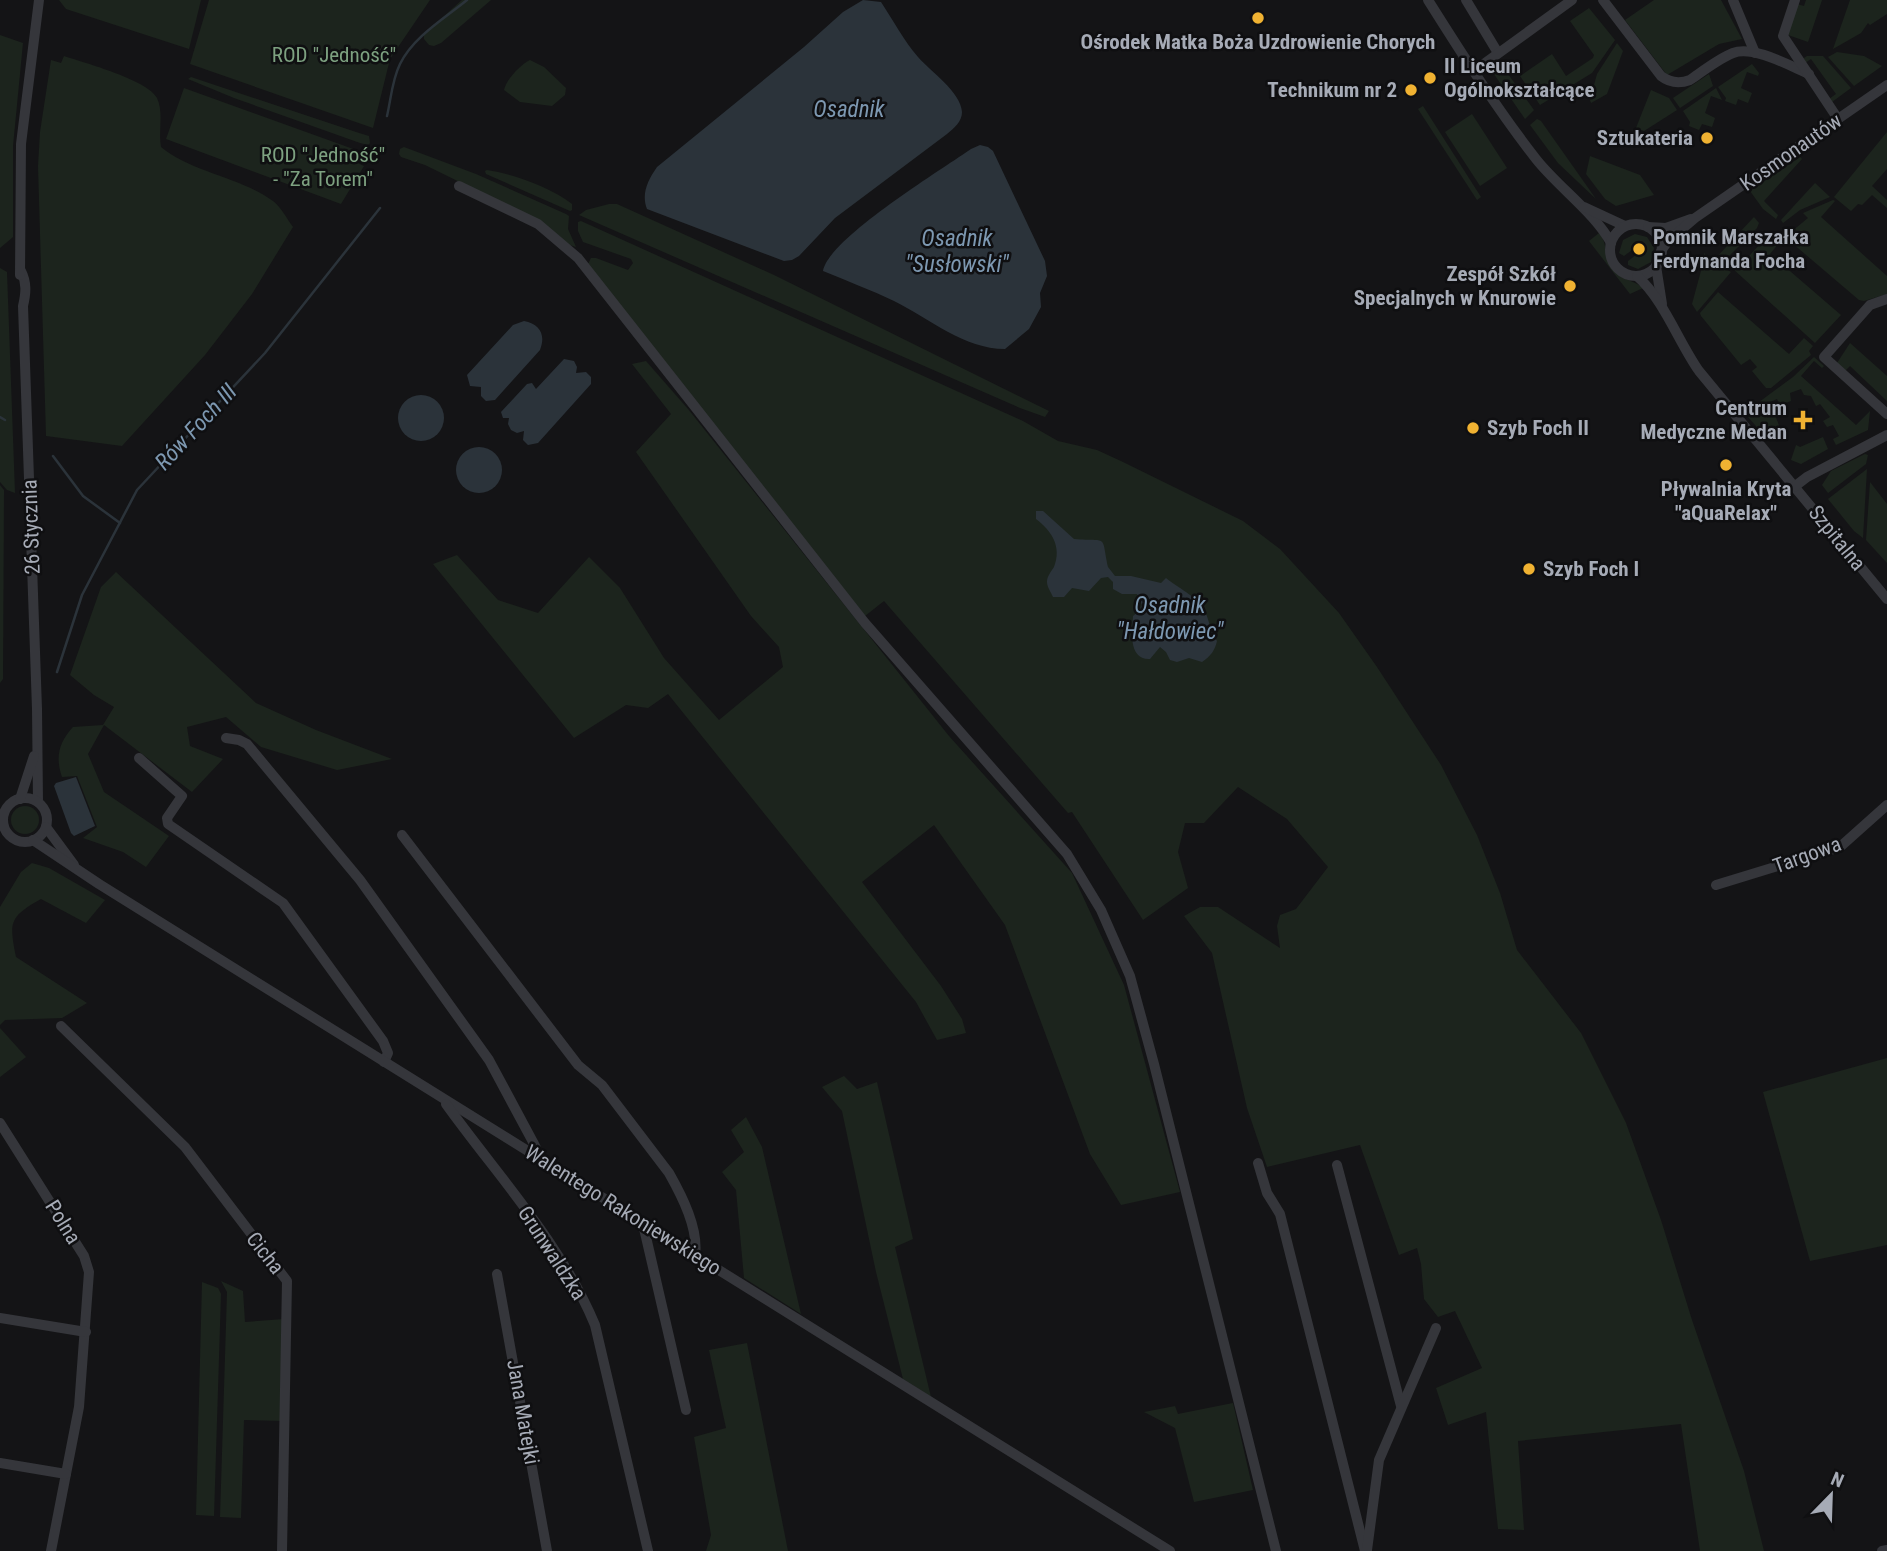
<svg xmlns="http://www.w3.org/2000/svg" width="1887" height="1551" viewBox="0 0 1887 1551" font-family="'Roboto Condensed',sans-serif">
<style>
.green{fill:#1c241d}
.water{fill:#2b333a}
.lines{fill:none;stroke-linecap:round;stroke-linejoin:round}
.stream{stroke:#2b333a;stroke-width:2.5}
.minor{stroke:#35363b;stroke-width:10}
.poi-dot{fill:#f0b232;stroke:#0f0f11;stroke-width:2.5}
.labels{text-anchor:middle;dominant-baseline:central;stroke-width:5;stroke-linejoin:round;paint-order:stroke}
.poi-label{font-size:21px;font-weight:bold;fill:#a6abb6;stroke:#0f0f11;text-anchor:start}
.park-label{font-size:21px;fill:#7da180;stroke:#0f0f11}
.street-label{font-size:21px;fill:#a6abb6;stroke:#0f0f11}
.water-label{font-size:23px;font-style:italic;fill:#7d98b1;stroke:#0f0f11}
</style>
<rect width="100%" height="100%" fill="#141416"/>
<!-- green -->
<g class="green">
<path d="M 59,0 L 201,0 L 189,49 L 66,9 Z"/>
<path d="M 209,0 L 430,0 L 390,59 L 373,128 L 190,64 Z"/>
<path d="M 462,0 L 491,0 L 441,43 L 434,46 L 429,45 L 424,39 L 424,34 Z"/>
<path d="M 1654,0 L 1721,0 L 1742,39 L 1719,44 L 1667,75 L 1625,20 Z"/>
<path d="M 1806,0 L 1822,0 L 1808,42 L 1788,35 L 1797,4 L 1804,6 Z"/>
<path d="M 1850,0 L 1887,0 L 1887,14 L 1870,25 L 1868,23 L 1861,33 L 1833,49 Z"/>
<path d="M 1589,8 L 1615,40 L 1592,73 L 1540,105 L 1520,76 L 1552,54 L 1566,76 L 1593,58 L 1594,55 L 1570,21 Z"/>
<path d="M 0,35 L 23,43 L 13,146 L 13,237 L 0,248 Z"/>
<path d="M 1617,43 L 1623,51 L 1607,94 L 1591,103 L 1590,100 L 1597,74 Z"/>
<path d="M 1837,52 L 1864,56 L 1882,66 L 1854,86 L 1828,57 Z"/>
<path d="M 64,56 C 85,63 148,80 157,98 C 164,113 158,131 161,147 C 191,172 240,177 273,201 C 281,207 287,219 293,227 L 252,294 L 205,355 L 122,446 L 46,436 L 38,166 L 40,132 L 51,60 L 61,63 Z"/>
<path d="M 1807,56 L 1823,56 L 1851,88 L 1832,102 L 1829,99 L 1836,94 L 1811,59 L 1805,63 L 1804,58 Z"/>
<path d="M 530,60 L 544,67 L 566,88 L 565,95 L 552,106 L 520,102 L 504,90 C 506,80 520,65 530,60 Z"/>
<path d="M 1498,60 L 1534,110 L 1525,119 L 1489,67 Z"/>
<path d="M 1752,64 L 1759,73 L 1758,76 L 1747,72 L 1741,88 L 1752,93 L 1748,103 L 1738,99 L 1736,105 L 1725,101 L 1726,98 L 1718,87 Z"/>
<path d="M 1709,74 L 1713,86 L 1680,108 L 1673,98 Z"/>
<path d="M 191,77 L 356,132 L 369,136 L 370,143 L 368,145 L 360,143 L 234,98 L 188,79 Z"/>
<path d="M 184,88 L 356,150 L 353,161 L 364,166 L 341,204 L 166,139 Z"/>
<path d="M 1716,88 L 1722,100 L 1711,96 L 1705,113 L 1715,118 L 1712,127 L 1702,124 L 1699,130 L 1689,126 L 1690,122 L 1683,111 Z"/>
<path d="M 1651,90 L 1669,98 L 1677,110 L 1644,131 L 1636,128 Z"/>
<path d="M 1423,106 L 1481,197 L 1477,200 L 1418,109 Z"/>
<path d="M 1472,114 L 1507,168 L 1480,186 L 1445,132 Z"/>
<path d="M 1537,119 L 1541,121 L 1596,199 L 1558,163 L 1530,125 Z"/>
<path d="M 1887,132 L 1887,169 L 1872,186 L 1887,200 L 1887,208 L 1872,195 L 1862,205 L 1858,204 L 1851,211 L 1834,197 Z"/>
<path d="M 404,147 L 476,174 L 566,214 L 569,216 L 568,229 L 576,247 L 570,245 L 533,218 L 425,165 L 401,157 L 399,154 L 400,149 Z"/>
<path d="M 1590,156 L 1640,175 L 1654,195 L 1616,206 L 1605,199 L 1586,174 Z"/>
<path d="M 1800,157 L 1802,159 L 1764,201 L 1778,215 L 1776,219 L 1763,209 L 1750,191 Z"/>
<path d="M 487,170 C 514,174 550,187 572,204 L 572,210 L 570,211 L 486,174 L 485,171 Z"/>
<path d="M 1815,183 L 1830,197 L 1800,210 L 1783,223 L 1781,220 Z"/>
<path d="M 1833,200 L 1835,201 L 1821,217 L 1887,276 L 1887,294 L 1864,301 L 1859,300 L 1785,237 L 1808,218 L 1803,213 Z"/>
<path d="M 609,204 L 617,204 L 774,275 L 1049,411 L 1045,417 L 1020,408 L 579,215 L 586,210 Z"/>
<path d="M 1754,217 L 1759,223 L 1757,228 L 1727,258 L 1722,262 L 1714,260 Z"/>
<path d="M 581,221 L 1023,421 L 1058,441 L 1097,450 L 1123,462 L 1243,521 L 1280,549 L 1339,613 L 1377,667 L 1441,765 L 1477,835 L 1500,893 L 1517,950 L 1581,1033 L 1626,1123 L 1661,1220 L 1692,1320 L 1744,1471 L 1764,1551 L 1700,1551 L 1681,1424 L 1518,1441 L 1524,1530 L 1498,1529 L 1486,1412 L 1448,1425 L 1436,1388 L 1482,1368 L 1455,1311 L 1438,1317 L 1424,1299 L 1421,1264 L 1417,1248 L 1399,1255 L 1360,1145 L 1267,1167 L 1247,1108 L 1212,953 L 1184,916 L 1200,907 L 1218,907 L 1280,948 L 1277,926 L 1280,915 L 1296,909 L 1328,867 L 1287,819 L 1238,787 L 1204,823 L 1185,823 L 1178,852 L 1188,888 L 1143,920 L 1072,812 L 1068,813 L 884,601 L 865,616 L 588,264 L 591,258 L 596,258 L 628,270 L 633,263 L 631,259 L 583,242 L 578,231 L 578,222 Z"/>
<path d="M 1776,232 L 1783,238 L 1770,254 L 1841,315 L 1815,343 L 1733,269 L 1737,265 L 1739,267 L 1761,243 Z"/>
<path d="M 1599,233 C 1609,244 1603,259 1613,270 C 1621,280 1634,280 1643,288 L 1630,294 L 1589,241 Z"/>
<path d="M 1635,234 L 1647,237 L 1654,248 L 1651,262 L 1638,269 L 1628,265 L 1628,261 L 1636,255 L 1632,250 L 1624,256 L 1619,253 L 1623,240 Z"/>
<path d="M 1704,253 L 1712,261 L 1731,272 L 1697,312 L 1692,304 L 1702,267 Z"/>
<path d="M 0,268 L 7,272 L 15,493 L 7,490 L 0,482 Z"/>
<path d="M 1718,292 L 1789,354 L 1804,338 L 1813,346 L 1809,351 L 1811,355 L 1771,388 L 1766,388 L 1752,371 L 1757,367 L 1750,359 L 1741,365 L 1701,316 L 1700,313 Z"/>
<path d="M 1850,343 L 1887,376 L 1887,401 L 1850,366 L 1845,371 L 1837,363 Z"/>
<path d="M 1814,357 L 1824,366 L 1822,368 L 1814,361 L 1801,376 L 1856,425 L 1870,411 L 1868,430 L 1836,445 L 1833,439 L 1839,436 L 1833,425 L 1827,427 L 1823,421 L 1830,417 L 1820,404 L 1816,406 L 1811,396 L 1804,395 L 1801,389 L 1790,393 L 1791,401 L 1780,405 L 1777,399 L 1770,402 L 1780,428 L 1769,441 L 1748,417 L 1747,411 L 1793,377 Z"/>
<path d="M 646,361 L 688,409 L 949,736 L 1072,873 L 1124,985 L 1180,1192 L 1121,1205 L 1090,1154 L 1005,925 L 934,825 L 862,882 L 941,986 L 962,1019 L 966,1033 L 937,1040 L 916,1002 L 668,694 L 648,708 L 626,705 L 574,738 L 433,564 L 457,555 L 498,600 L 538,613 L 589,557 L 620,588 L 664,658 L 719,720 L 783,667 L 779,647 L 751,616 L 636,452 L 671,414 L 632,364 Z"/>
<path d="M 1823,437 L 1828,449 L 1801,464 L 1791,460 L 1796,445 L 1800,447 Z"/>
<path d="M 1865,454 L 1868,455 L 1866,464 L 1828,493 L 1822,485 L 1831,471 Z"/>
<path d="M 1867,469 L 1863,538 L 1854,531 L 1828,499 Z"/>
<path d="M 1870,482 L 1887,504 L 1887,563 L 1866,540 Z"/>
<path d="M 0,485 L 4,490 L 3,679 L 0,683 Z"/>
<path d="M 116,572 L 256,703 L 316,730 L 392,759 L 337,770 L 261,747 L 226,717 L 187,727 L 190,746 L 223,759 L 192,792 L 104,725 L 88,754 L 104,792 L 169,836 L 146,867 L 123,852 L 83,838 L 97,827 L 77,776 L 62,777 C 55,757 59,742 73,727 L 103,725 L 114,707 L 94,695 L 70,675 L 101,587 Z"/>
<circle cx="25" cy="820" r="14"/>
<path d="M 32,863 L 49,868 L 105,900 L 86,923 L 41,899 C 9,917 9,922 16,957 L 87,1003 L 62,1018 L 5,1020 L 0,1025 L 0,907 L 21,872 Z"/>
<path d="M 0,1028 L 26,1057 L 0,1077 Z"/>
<path d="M 1887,1058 L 1887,1245 L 1810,1261 L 1763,1092 Z"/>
<path d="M 844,1076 L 857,1089 L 877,1082 L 913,1239 L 895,1247 L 931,1397 L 903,1379 L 876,1272 L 842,1111 L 822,1087 Z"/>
<path d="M 746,1117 L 762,1147 L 801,1314 L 744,1278 L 736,1190 L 722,1172 L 744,1152 L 731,1130 Z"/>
<path d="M 221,1281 L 243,1291 L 245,1322 L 284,1319 L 284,1421 L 244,1420 L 241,1518 L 220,1517 L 227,1292 Z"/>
<path d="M 202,1282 L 218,1288 L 221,1294 L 214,1516 L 196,1515 Z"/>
<path d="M 747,1343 L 788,1551 L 706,1551 L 711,1535 L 694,1437 L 726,1428 L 709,1350 Z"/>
<path d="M 1233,1403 L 1253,1490 L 1194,1502 L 1175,1428 L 1144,1412 L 1175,1406 L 1178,1414 Z"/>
</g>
<!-- water -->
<g class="water">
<path d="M 863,0 L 881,2 C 893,20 904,41 918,57 C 930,71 961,92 962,112 C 962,122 954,128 947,134 L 835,218 L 799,256 L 792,260 L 784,261 L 647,209 C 641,194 648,180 657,167 L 804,47 L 843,12 Z"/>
<path d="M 980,145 L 988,147 L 993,151 L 1045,261 L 1047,276 L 1040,293 L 1041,307 L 1029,329 L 1005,349 C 964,349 930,319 894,301 C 871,290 847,281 823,271 C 828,239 941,170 971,149 Z"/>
<path d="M 524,321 C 540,324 546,335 540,350 L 495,400 L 486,401 L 481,396 L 481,387 L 470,386 L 467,375 L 513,325 Z"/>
<path d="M 564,359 L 574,361 L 577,367 L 576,373 L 586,372 L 591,377 L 591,384 L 538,443 L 528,445 L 523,440 L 524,431 L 517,433 L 511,430 L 508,424 L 509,418 L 503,418 L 501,412 L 527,384 L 532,383 L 536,389 Z"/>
<circle cx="421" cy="418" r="23"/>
<circle cx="479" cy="470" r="23"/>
<path d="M 1036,511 L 1043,511 L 1074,539 C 1109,542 1101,533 1108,567 L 1115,576 L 1131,576 L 1161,583 L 1166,578 C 1177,587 1197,597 1203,608 C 1210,619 1209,630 1217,641 C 1215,650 1211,656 1202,662 L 1189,658 L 1177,662 L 1170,660 L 1166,652 L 1160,647 L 1150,659 C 1128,660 1132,631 1133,616 L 1139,611 L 1142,605 L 1137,594 L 1122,594 L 1113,589 L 1113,582 L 1108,577 L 1101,578 L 1089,591 L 1072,588 L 1064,597 L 1053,597 C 1051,592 1047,587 1047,582 C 1047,576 1051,572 1054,567 C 1062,547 1052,531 1036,519 Z"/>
<path d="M 76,777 L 95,826 L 74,836 L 71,833 L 54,786 L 56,783 Z"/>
</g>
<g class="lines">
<!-- stream -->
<g class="stream">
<path d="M 387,116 C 391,99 392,80 400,64 C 413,37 445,18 467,0"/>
<path d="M 0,417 L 5,420"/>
<path d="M 53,456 L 83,496 L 120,523"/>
<path d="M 57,672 L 82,595 L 137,490 L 265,353 L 380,208"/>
</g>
<!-- minor -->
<g class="minor">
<path d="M 1428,0 C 1462,54 1497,109 1536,159 C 1558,187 1595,213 1611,243"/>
<path d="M 1466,0 L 1498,53"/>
<path d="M 1603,0 L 1661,76 C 1670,83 1679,84 1690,80 C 1703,71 1718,59 1733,53 C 1753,45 1790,66 1809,74"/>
<path d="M 1733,0 L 1755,53"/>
<path d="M 1795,0 L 1783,36 L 1838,119"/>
<path d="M 1474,71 L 1572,0"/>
<path d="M 459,186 L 538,224 L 578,258 L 865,623 L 1067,854 L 1101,910 L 1130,976 L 1154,1064 L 1276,1551"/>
<path d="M 1584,207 L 1625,226"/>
<circle cx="1636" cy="250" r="26"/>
<path d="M 1648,227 L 1666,228 L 1691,219"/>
<path d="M 1661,251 L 1668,241 L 1695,218 L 1887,85"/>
<path d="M 1656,266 L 1662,304"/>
<path d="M 21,271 C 27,283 26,293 23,306 L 37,709 L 38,802"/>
<path d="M 20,275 L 21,144 L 39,0"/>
<path d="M 1637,276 C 1664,300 1678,341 1699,371 L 1887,599"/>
<path d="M 1887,299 L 1870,305 L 1824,357 L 1887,414"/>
<path d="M 1794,487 L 1807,477 L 1887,435"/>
<path d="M 226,738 L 239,740 L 247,744 L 360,880 L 489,1060 L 533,1142 L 536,1148 L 534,1155"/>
<path d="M 139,758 L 182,796 L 167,818 L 168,824 L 283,903 L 383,1041 L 388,1053 L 384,1062"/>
<circle cx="25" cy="820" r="22"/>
<path d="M 20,799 L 34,756"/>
<path d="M 46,827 L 74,865"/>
<path d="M 402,835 L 578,1065 L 602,1085 L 669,1173 C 682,1196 699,1229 695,1256"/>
<path d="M 33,840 L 99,884 C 455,1107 813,1328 1170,1551"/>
<path d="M 1716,885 L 1840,847 L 1887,805"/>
<path d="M 61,1026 L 185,1147 L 287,1281 L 282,1551"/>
<path d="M 446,1104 C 497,1175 561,1243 595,1325 L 648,1551"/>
<path d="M 0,1123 L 84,1256 L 89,1272 L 79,1407 L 51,1551"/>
<path d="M 1258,1163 L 1267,1193 L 1280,1214 L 1365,1551"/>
<path d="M 1337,1165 L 1401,1406"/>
<path d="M 643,1224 L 686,1410"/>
<path d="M 497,1274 L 547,1551"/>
<path d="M 0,1318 L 86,1332"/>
<path d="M 0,1463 L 66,1474"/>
<path d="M 1367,1550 L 1379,1460 L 1436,1328"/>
<path d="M 1882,1551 L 1887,1550"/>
</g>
</g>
<!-- markers -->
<g class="poi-dot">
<circle cx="1258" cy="18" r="7"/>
<circle cx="1430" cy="78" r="7"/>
<circle cx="1411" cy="90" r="7"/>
<circle cx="1707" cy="138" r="7"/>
<circle cx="1639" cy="249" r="7"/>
<circle cx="1570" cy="286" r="7"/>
<path d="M1799.5 409.5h7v7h7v7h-7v7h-7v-7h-7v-7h7z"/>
<circle cx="1473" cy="428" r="7"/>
<circle cx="1726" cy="465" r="7"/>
<circle cx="1529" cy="569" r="7"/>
</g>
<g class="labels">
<!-- poi labels -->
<g class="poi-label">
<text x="1258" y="42" text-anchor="middle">Ośrodek Matka Boża Uzdrowienie Chorych</text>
<text x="1444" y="66">II Liceum<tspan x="1444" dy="24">Ogólnokształcące</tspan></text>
<text x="1397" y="90" text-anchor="end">Technikum nr 2</text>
<text x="1693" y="138" text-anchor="end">Sztukateria</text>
<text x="1653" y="237">Pomnik Marszałka<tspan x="1653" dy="24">Ferdynanda Focha</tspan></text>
<text x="1556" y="274" text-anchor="end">Zespół Szkół<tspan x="1556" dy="24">Specjalnych w Knurowie</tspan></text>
<text x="1787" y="408" text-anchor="end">Centrum<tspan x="1787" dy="24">Medyczne Medan</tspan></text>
<text x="1487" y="428">Szyb Foch II</text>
<text x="1726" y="489" text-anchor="middle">Pływalnia Kryta<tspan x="1726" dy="24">"aQuaRelax"</tspan></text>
<text x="1543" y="569">Szyb Foch I</text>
</g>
<!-- park labels -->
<g class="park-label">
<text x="334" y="55">ROD "Jedność"</text>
<text x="323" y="155">ROD "Jedność"<tspan x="323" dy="24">- "Za Torem"</tspan></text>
</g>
<!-- street labels -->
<g class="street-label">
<text transform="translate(1791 152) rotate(-35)">Kosmonautów</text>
<text transform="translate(31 527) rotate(-92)">26 Stycznia</text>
<text transform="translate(1837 538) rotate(51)">Szpitalna</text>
<text transform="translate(1807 855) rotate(-20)">Targowa</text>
<text transform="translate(623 1210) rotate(32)">Walentego Rakoniewskiego</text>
<text transform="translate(63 1222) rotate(58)">Polna</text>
<text transform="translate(265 1253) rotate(52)">Cicha</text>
<text transform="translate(552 1253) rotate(57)">Grunwaldzka</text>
<text transform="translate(523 1412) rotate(80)">Jana Matejki</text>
</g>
<!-- water labels -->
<g class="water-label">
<text x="849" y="109">Osadnik</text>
<text x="957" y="238">Osadnik<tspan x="957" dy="26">"Susłowski"</tspan></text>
<text transform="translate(196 427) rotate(-47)">Rów Foch III</text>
<text x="1170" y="605">Osadnik<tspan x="1170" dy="26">"Hałdowiec"</tspan></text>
</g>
</g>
<!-- north arrow -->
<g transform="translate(1831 1495) rotate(23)" stroke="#0f0f11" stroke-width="5" paint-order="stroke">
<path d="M0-5L12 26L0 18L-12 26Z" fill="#a6abb6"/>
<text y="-10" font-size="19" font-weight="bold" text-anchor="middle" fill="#a6abb6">N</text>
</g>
</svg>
